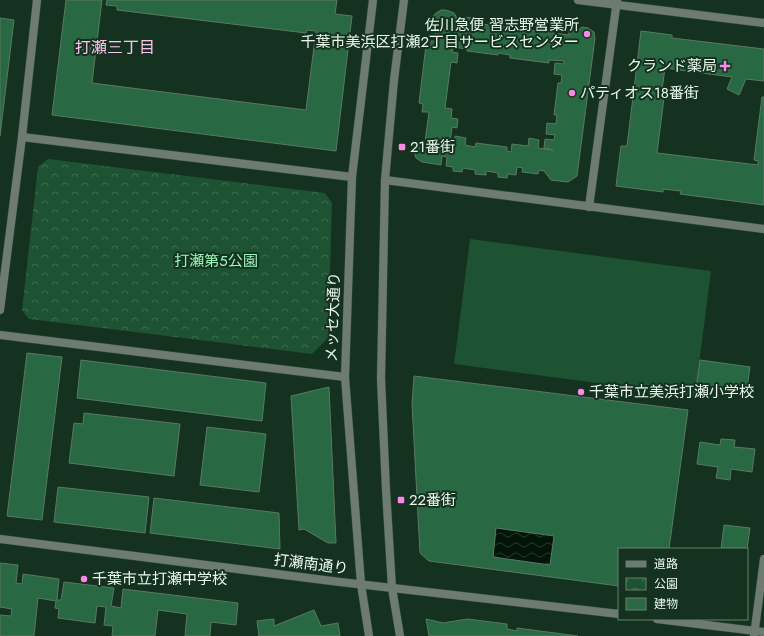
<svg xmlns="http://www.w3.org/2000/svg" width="764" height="636" viewBox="0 0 764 636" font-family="Jost,'Noto Sans JP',sans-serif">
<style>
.grass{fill:#1d5333}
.park{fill:url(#park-crowns)}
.water{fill:url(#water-waves)}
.building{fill:#286842;stroke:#5a7964;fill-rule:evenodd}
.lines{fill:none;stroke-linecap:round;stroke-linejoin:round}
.tertiary-casing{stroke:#334d3c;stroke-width:9}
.tertiary{stroke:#6e7b71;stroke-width:8}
.poi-dot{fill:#fb87e6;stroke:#15311f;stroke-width:1.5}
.labels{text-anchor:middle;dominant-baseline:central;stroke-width:4;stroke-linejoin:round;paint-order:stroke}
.poi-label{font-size:15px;fill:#e9f9ed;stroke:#15311f;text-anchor:start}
.park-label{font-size:15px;fill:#9bf6ba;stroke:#15311f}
.street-label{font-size:15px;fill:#e9f9ed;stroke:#15311f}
.neighbourhood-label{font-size:16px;fill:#f8c3ec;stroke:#15311f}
</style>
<defs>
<pattern id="park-crowns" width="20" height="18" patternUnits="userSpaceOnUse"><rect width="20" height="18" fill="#1d5333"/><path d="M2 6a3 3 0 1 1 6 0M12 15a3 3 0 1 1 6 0" fill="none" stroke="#3e6c51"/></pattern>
<pattern id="water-waves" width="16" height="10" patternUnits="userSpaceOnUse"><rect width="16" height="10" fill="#031509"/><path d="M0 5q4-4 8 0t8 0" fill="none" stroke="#28382d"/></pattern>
</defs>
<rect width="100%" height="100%" fill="#15311f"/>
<!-- grass -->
<path class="grass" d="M 470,239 L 711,271 L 695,396 L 454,364 Z"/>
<!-- park -->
<path class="park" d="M 48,159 L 325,193 L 332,203 L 328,338 L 312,354 L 29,319 L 22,310 L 38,167 Z"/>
<!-- water -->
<path class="water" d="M 496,528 L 554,536 L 550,565 L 493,557 Z"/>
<!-- building -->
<g class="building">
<path d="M 66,0 L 102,0 L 92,83 L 306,110 L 316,31 L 307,30 L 306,33 L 117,10 L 117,6 L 106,5 L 107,0 L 337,0 L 335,14 L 352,16 L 336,151 L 52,115 Z"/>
<path d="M 441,10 L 445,10 L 449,11 L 454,13 L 457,18 L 458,21 L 464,22 L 464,17 L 473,18 L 473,23 L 569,35 L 569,29 L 578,30 L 582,27 L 588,28 L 594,32 L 595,38 L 577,176 L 568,182 L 551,180 L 544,171 L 539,170 L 538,174 L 522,172 L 523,168 L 517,167 L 516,175 L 508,174 L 507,178 L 498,177 L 498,173 L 486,171 L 486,175 L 475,174 L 475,170 L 463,168 L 462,172 L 453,171 L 453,167 L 446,166 L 447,157 L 442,156 L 441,165 L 422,162 L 416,158 L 414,152 L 418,145 L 422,142 L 425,142 L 429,112 L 422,112 L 423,104 L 419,103 L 426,45 L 431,46 L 431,41 L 438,41 L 439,36 L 436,35 L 432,30 L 430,24 L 432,17 L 436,13 ZM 453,47 L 467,49 L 467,51 L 498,55 L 498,53 L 510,55 L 510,58 L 549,63 L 549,60 L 564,61 L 564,64 L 555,63 L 554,74 L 562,75 L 561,83 L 558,83 L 554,115 L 557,115 L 556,124 L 547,123 L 546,134 L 555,135 L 554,140 L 545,139 L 544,148 L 553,150 L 538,148 L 539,140 L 529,138 L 528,146 L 512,144 L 511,152 L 507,151 L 507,147 L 476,143 L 475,147 L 465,145 L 466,138 L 455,136 L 454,144 L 450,143 L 452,127 L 457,128 L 458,119 L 451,118 L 452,109 L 445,108 L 451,62 L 457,63 L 458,53 L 452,52 Z"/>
<path d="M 0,18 L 14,20 L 0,136 Z"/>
<path d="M 641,31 L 672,35 L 672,38 L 764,49 L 764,81 L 746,79 L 739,95 L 727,89 L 732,77 L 665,68 L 661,97 L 664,98 L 657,153 L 758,165 L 758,161 L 754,160 L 762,97 L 764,97 L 764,205 L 680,194 L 681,191 L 663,189 L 663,192 L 616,186 L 621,146 L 627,146 Z"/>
<path d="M 27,353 L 62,357 L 42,520 L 7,516 Z"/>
<path d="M 81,360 L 266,383 L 262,421 L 77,398 Z"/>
<path d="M 700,360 L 750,367 L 746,395 L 696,388 Z"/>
<path d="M 414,376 L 688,410 L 669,549 L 619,549 L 619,586 L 429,561 L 420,553 L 412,404 ZM 496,528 L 554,536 L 550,565 L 493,557 Z"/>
<path d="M 329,387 L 336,543 L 328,543 L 304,529 L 299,530 L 291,396 Z"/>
<path d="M 84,413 L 180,424 L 174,476 L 69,463 L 74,423 L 83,424 Z"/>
<path d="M 207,427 L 266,434 L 259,492 L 200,485 Z"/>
<path d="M 721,439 L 735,440 L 734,447 L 755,449 L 752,472 L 731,469 L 730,480 L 716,478 L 718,467 L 697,464 L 700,442 L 720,445 Z"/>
<path d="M 58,487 L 149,497 L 145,533 L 54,522 Z"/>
<path d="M 154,498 L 279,513 L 280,549 L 150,533 Z"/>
<path d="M 724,525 L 750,528 L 747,549 L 721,549 Z"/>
<path d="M 0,563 L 18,565 L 16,583 L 22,584 L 23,574 L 59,579 L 57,600 L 61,600 L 64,582 L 114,588 L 111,606 L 121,608 L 123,589 L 238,603 L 236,625 L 211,622 L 210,636 L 185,636 L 187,614 L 158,610 L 155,636 L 112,636 L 113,626 L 104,625 L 106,607 L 97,606 L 95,623 L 58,618 L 59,609 L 55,608 L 56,601 L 38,598 L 34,636 L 0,636 L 0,615 L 11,616 L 12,609 L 0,607 Z"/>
<path d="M 314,610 L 321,626 L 338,623 L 340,636 L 259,636 L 257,621 L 274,619 L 274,626 Z"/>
<path d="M 426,619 L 443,623 L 467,619 L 507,624 L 507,629 L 517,631 L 517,628 L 578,636 L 429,636 Z"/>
</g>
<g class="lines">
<!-- tertiary casing -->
<g class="tertiary-casing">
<g id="tertiary">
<path d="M 578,0 L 764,23"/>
<path d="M 22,137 L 352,177"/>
<path d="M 385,180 L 764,229"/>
<path d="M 589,207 L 617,0"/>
<path d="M 0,310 L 22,137 L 37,0"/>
<path d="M 0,335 L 345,377"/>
<path d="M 0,539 L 340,582 L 619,614"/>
<path d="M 657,619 L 764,632"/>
<path d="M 369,636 L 361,584 L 345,377 L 352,177 L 373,0"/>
<path d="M 400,636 L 392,588 L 386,490 L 381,379 L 385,180 L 394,80 L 404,0"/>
<path d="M 754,636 L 764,559"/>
</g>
</g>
<!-- tertiary -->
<use href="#tertiary" class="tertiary"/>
</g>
<!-- markers -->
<g class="poi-dot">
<circle cx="587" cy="34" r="4"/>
<path d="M723 60h4v4h4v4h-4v4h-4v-4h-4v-4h4z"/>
<circle cx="572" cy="93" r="4"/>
<rect x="398" y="143" width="8" height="8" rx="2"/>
<circle cx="581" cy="392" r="4"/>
<rect x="397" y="496" width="8" height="8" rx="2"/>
<circle cx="84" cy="579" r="4"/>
</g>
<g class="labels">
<!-- poi labels -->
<g class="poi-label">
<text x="579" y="25" text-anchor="end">佐川急便 習志野営業所<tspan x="579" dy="17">千葉市美浜区打瀬2丁目サービスセンター</tspan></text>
<text x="717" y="66" text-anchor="end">クランド薬局</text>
<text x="580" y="93">パティオス18番街</text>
<text x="410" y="147">21番街</text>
<text x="589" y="392">千葉市立美浜打瀬小学校</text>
<text x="409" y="500">22番街</text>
<text x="92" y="579">千葉市立打瀬中学校</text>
</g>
<!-- park labels -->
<g class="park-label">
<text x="216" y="261">打瀬第5公園</text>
</g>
<!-- street labels -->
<g class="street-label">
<text transform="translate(333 317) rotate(-88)">メッセ大通り</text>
<text transform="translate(311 564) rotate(7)">打瀬南通り</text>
</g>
<!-- neighbourhood labels -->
<g class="neighbourhood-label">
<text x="115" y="47">打瀬三丁目</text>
</g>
</g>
<!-- legend -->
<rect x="618" y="548" width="130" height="72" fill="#15311f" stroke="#6a8171"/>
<rect x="626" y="561" width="20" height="6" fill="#6e7b71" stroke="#6a8171"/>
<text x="654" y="568" font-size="12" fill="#e9f9ed">道路</text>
<rect x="626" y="578" width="20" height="12" fill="url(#park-crowns)" stroke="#6a8171"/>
<text x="654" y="588" font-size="12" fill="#e9f9ed">公園</text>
<rect x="626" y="598" width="20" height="12" fill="#286842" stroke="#6a8171"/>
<text x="654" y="608" font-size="12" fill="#e9f9ed">建物</text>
</svg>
